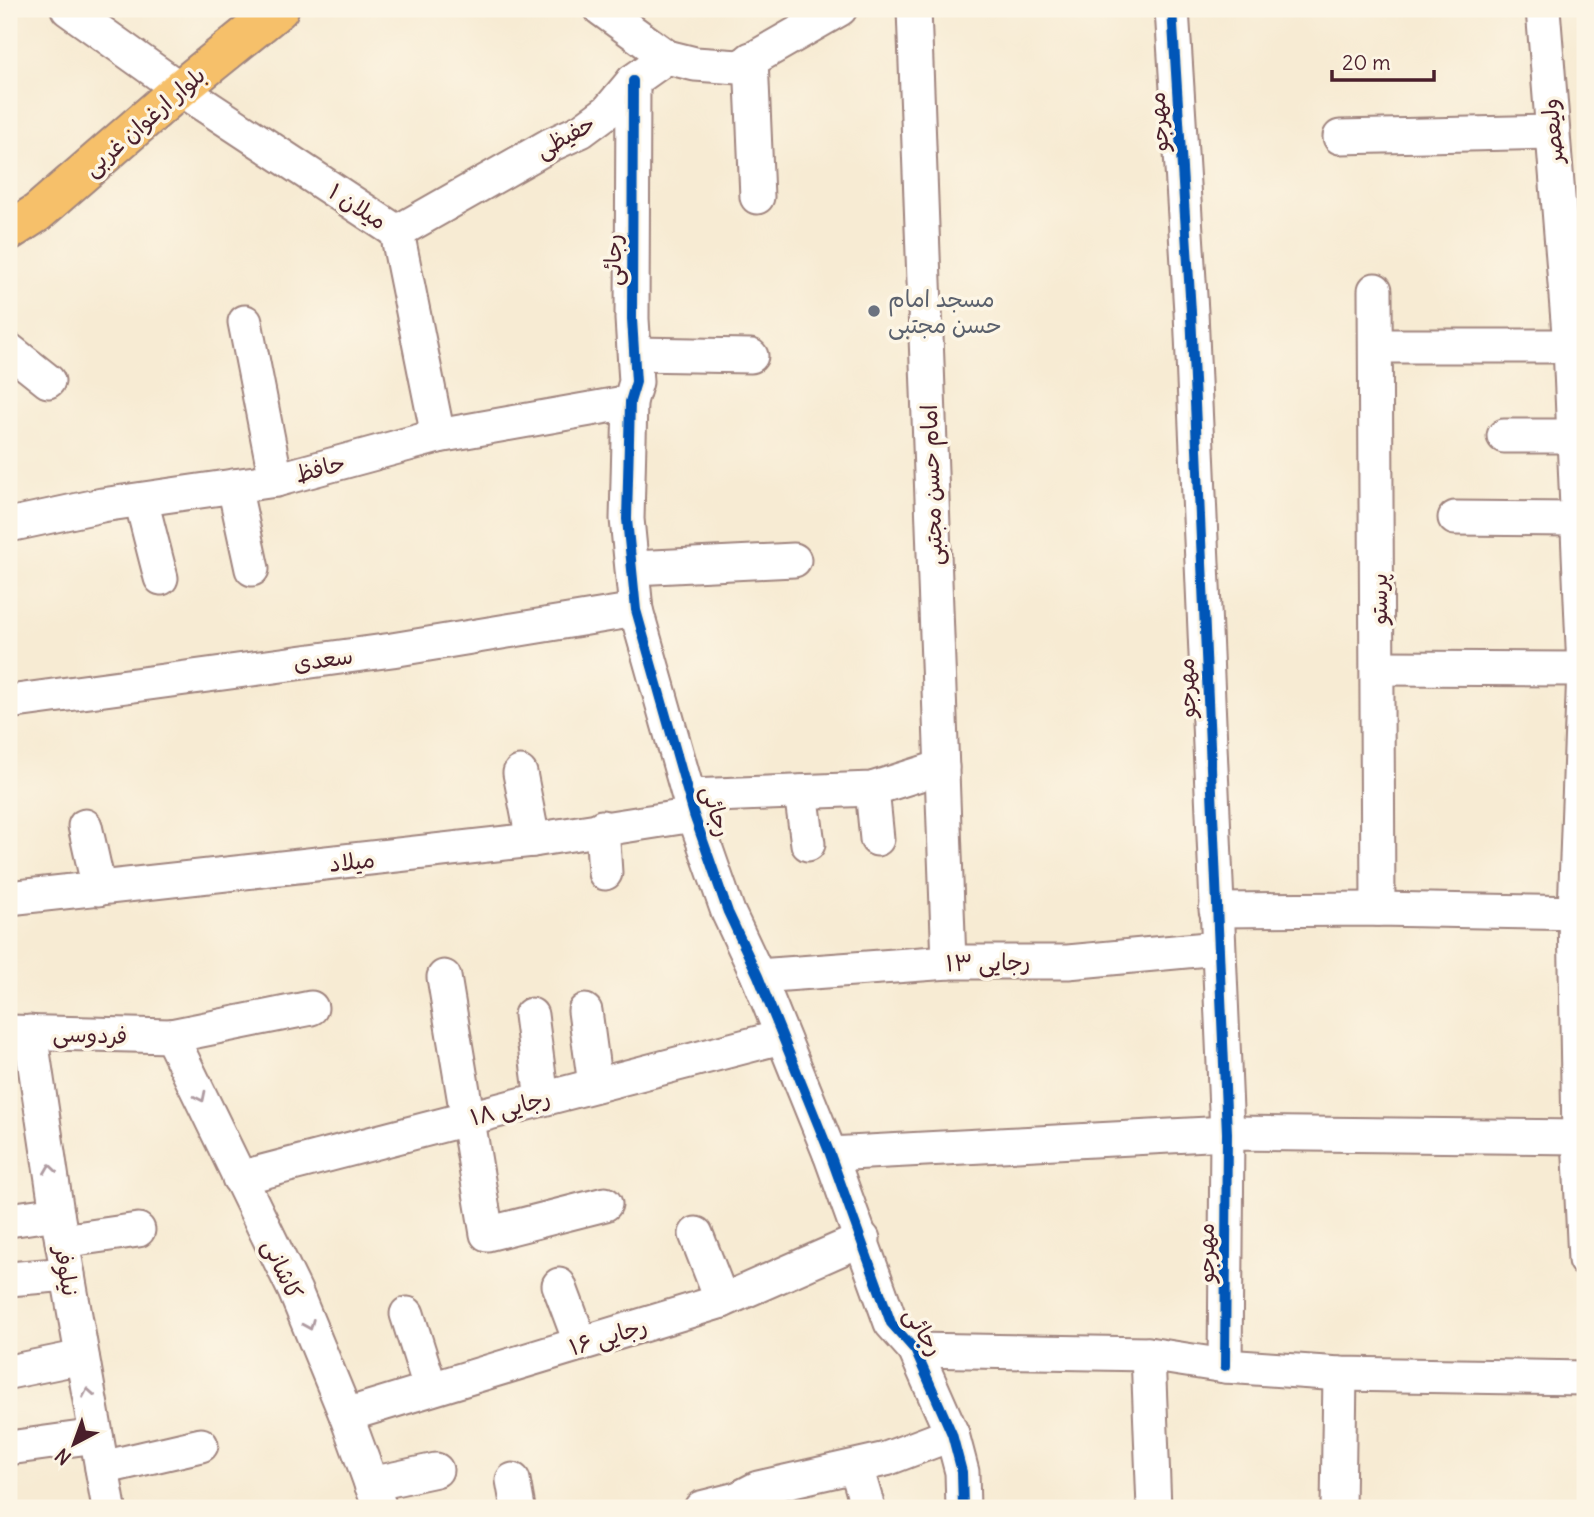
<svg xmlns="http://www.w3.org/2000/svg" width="1594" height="1517" viewBox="0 0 1594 1517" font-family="Delius,'Playpen Sans Arabic',sans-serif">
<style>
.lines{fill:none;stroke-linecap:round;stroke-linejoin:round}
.minor-casing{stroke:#a0857f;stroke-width:37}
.major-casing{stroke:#a0857f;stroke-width:42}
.minor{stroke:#fff;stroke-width:33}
.major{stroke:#f6c06b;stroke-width:38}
.cycleway-casing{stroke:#fcf5e5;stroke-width:15}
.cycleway{stroke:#0057b8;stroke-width:10}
.oneway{stroke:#ae9aa0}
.worship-dot{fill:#6b7280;stroke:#fcf5e5;stroke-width:2.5}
.labels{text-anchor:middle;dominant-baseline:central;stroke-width:7;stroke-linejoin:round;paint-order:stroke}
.street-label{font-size:23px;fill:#4a1f2b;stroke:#fcf5e5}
.worship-label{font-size:23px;fill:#5b616d;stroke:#fcf5e5;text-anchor:start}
</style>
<rect width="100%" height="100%" fill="#fcf5e5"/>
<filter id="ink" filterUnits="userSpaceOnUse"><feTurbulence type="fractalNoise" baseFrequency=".0143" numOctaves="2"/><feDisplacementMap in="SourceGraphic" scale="14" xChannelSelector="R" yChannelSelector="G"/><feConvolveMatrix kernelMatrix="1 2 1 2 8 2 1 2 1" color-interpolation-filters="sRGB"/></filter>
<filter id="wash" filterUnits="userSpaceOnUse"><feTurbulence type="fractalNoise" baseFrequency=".00686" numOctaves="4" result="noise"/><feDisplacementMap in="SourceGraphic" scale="28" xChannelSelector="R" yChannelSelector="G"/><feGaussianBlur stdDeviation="1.57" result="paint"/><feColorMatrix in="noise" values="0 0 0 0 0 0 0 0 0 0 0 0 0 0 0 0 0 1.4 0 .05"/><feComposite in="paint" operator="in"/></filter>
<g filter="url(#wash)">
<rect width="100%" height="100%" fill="#f7ebd3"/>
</g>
<g filter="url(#ink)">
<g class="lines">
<!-- minor casing -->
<g class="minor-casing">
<g id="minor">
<path d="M 68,9 L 180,89 L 397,232 L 438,436"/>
<path d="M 601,9 L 667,57"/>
<path d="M 914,9 L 949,962"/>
<path d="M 1172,9 L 1191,312 L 1227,1133 L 1225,1366"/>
<path d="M 1543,9 L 1570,346 L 1584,669 L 1575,912 L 1579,1137 L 1585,1260"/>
<path d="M 751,59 L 757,197"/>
<path d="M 633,81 L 632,319 L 636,382 L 630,402 L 627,519 L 636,610 L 694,815 L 728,912 L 758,976 L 830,1154 L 891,1323 L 915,1350 L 952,1434 L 962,1472 L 963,1508"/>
<path d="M 1340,137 L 1552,132"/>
<path d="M 397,232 L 550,145 L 581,131 L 608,111 L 633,81 L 667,57 L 695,64 L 739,67 L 840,9"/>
<path d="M 1375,290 L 1378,909"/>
<path d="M 245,322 L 276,480"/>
<path d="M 1377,346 L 1570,346"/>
<path d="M 9,350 L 48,381"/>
<path d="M 635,354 L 751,356"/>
<path d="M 1504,436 L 1572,436"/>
<path d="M 234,486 L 252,569"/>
<path d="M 141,500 L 161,578"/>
<path d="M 1455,518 L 1576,519"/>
<path d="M 9,525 L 102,505 L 276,480 L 438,436 L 630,402"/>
<path d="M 634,568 L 794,560"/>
<path d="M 1378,668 L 1584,669"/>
<path d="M 9,702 L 392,650 L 636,610"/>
<path d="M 520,773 L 533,840"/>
<path d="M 872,789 L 877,839"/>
<path d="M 801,792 L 808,844"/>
<path d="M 690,796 L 872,789 L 942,767"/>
<path d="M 85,826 L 99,889"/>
<path d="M 602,827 L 605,873"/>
<path d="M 9,898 L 533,840 L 694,815"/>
<path d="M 1216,910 L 1378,909 L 1585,913"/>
<path d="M 758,976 L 949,962 L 1068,962 L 1218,948"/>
<path d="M 444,977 L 487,1234 L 605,1204"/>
<path d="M 585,1011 L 595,1085"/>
<path d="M 531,1015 L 542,1099"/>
<path d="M 9,1032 L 171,1036 L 311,1008"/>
<path d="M 30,1032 L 57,1213 L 109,1508"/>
<path d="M 171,1036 L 295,1291 L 346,1415 L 380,1508"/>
<path d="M 830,1154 L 1227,1133 L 1579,1137"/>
<path d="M 239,1178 L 781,1037"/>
<path d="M 9,1220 L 57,1213"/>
<path d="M 696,1234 L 722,1301"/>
<path d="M 62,1241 L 138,1230"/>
<path d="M 9,1279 L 68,1274"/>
<path d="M 559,1285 L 581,1344"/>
<path d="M 407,1314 L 430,1387"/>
<path d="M 915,1350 L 1148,1354 L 1225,1366 L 1340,1374 L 1585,1378"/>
<path d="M 1148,1354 L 1154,1508"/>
<path d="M 9,1372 L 82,1357"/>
<path d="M 346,1415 L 722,1301 L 863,1239"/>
<path d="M 9,1448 L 96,1436"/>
<path d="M 856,1467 L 868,1508"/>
<path d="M 102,1468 L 201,1445"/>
<path d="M 513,1480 L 518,1508"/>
<path d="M 371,1484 L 436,1470"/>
<path d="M 701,1508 L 737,1499 L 758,1488 L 886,1459 L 952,1434"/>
<path d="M 1338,1508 L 1340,1374"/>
</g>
</g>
<!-- major casing -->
<g class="major-casing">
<path id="major" d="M 9,231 L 37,213 L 180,89 L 279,9"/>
</g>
<!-- minor -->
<use href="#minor" class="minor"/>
<!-- major -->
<use href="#major" class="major"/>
<!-- cycleway casing -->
<g class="cycleway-casing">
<g id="cycleway">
<path d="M 1172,9 L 1191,312 L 1227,1133 L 1225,1366"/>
<path d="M 633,81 L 632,319 L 636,382 L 630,402 L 627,519 L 636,610 L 694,815 L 728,912 L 758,976 L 830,1154 L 891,1323 L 915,1350 L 952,1434 L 962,1472 L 963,1508"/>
</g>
</g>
<!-- cycleway -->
<use href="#cycleway" class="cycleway"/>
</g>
<!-- one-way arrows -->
<defs><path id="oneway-chevron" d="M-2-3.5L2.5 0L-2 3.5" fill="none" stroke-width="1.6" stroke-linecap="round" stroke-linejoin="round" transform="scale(1.75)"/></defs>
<g class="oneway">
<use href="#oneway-chevron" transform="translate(201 1097) rotate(64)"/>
<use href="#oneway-chevron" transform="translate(50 1169) rotate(-98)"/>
<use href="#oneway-chevron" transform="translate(309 1325) rotate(67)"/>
<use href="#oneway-chevron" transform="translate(88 1393) rotate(-100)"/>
</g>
</g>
<!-- markers -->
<circle class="worship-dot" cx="874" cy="311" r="7"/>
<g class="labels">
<!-- street labels -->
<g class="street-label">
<text transform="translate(144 121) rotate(-41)">بلوار ارغوان غربی</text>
<text transform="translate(1158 122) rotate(-94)">مهرجو</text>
<text transform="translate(1552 131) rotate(-95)">ولیعصر</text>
<text transform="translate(565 136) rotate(-29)">حفیظی</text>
<text transform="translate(358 206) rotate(33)">میلان ۱</text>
<text transform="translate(612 260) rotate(-90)">رجائی</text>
<text transform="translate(320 468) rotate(-15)">حافظ</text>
<text transform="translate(931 485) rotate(-92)">امام حسن مجتبی</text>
<text transform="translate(1378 599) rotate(-90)">پرستو</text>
<text transform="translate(323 659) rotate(-8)">سعدی</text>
<text transform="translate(1186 688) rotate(-92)">مهرجو</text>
<text transform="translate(717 811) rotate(73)">رجائی</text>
<text transform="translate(352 861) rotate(-6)">میلاد</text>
<text transform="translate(988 962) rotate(-1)">رجایی ۱۳</text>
<text transform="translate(90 1034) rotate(2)">فردوسی</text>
<text transform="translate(510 1107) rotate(-15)">رجایی ۱۸</text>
<text transform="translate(1205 1253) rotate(-90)">مهرجو</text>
<text transform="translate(283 1269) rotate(65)">کاشانی</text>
<text transform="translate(67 1271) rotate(80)">نیلوفر</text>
<text transform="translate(924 1331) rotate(58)">رجائی</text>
<text transform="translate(608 1336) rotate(-17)">رجایی ۱۶</text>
</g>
<!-- worship labels -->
<g class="worship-label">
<text x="888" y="298">مسجد امام<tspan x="888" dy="26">حسن مجتبی</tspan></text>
</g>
</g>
<!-- margin -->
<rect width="1594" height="1517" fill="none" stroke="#fcf5e5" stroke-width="35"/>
<!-- north arrow -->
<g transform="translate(74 1444) rotate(221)" stroke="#fcf5e5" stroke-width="5" paint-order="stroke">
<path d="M0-5L12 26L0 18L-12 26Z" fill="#4a1f2b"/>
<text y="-10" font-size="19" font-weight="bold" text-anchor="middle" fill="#4a1f2b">N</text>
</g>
<!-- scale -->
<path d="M1332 70v10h102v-10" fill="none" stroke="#4a1f2b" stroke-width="3.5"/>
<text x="1342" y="70" font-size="21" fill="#4a1f2b" stroke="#fcf5e5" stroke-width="5" paint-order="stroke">20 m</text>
</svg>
